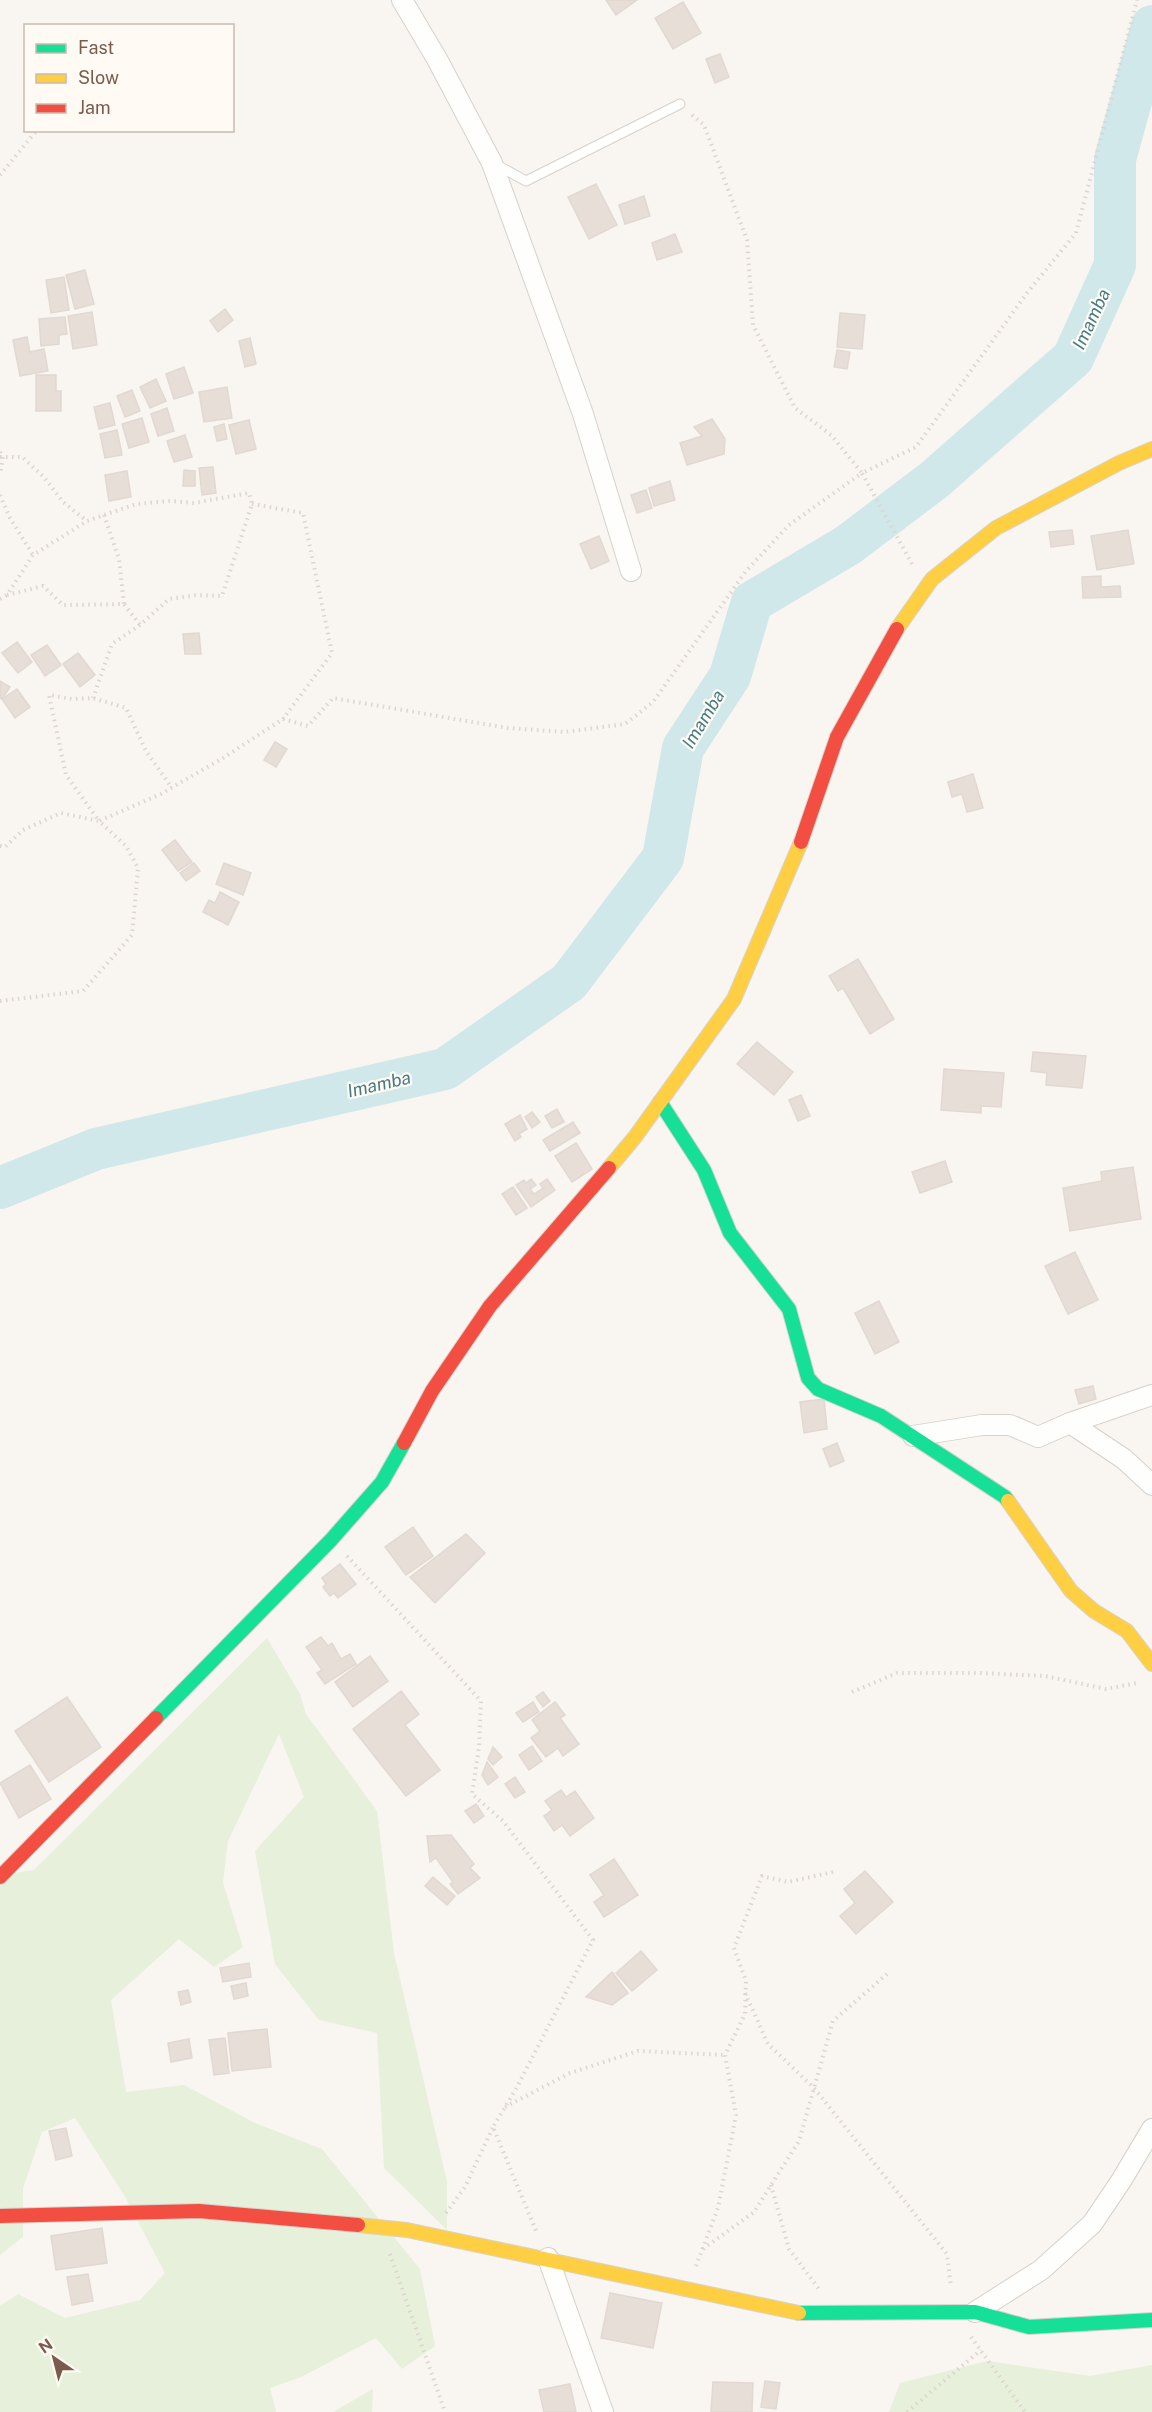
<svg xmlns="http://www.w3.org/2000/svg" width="1152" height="2412" viewBox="0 0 1152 2412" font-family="'Public Sans',sans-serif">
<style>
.green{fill:#e7f0db}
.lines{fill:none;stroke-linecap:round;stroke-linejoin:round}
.river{stroke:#d0e8ea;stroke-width:42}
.building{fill:#e6ded7;stroke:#e2d8d2;stroke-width:1.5}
.lane-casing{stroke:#d7d1cb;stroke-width:11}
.street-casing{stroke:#d7d1cb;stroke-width:22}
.fast-casing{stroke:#d9d2cb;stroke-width:16}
.slow-casing{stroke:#d9d2cb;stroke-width:16}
.jam-casing{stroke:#d9d2cb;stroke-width:16}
.path{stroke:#dcd5d0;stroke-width:4;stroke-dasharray:1.5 4.5;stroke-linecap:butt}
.lane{stroke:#fefefd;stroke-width:9}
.street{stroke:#fefefd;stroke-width:20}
.fast{stroke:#16e098;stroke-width:14}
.slow{stroke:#ffcf43;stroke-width:14}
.jam{stroke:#f24e42;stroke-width:14}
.labels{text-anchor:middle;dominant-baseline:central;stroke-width:4.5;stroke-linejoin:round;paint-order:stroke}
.water-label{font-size:18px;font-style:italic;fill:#437c86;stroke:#fffaf3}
</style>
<rect width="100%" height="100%" fill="#f9f5f0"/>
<!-- green -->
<g class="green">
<path d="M 267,1638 L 300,1694 L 306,1714 L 377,1811 L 394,1953 L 447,2182 L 447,2230 L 384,2168 L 377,2033 L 319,2020 L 275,1964 L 255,1851 L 304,1797 L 279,1734 L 228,1841 L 223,1883 L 243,1947 L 214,1967 L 179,1939 L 111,2000 L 126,2092 L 184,2085 L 255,2123 L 322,2149 L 420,2269 L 435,2346 L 402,2369 L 376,2338 L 301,2377 L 270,2388 L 276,2412 L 0,2412 L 0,2306 L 18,2294 L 65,2318 L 140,2300 L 165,2273 L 124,2195 L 75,2118 L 42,2132 L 23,2188 L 23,2237 L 0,2255 L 0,1875 L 34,1870 Z"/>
<path d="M 987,2361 L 1090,2376 L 1152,2365 L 1152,2412 L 889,2412 L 900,2383 Z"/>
<path d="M 373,2389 L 372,2412 L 333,2412 Z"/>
</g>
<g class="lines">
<!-- river -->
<path class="river" d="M 0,1188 L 96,1149 L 445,1069 L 569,982 L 663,858 L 683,748 L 730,676 L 752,602 L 848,545 L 934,480 L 1073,358 L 1115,265 L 1115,159 L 1152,26"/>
</g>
<!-- building -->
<g class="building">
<path d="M 606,0 L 637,0 L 616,15 Z"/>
<path d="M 683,2 L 701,33 L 673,49 L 655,18 Z"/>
<path d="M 720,54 L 729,77 L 715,83 L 706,59 Z"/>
<path d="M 596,184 L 617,225 L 589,239 L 568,197 Z"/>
<path d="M 644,196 L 650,216 L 625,224 L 619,205 Z"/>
<path d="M 675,234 L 682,252 L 657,260 L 652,243 Z"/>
<path d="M 85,270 L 94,304 L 75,309 L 66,275 Z"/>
<path d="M 64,277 L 69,310 L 51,313 L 46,280 Z"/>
<path d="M 225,309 L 233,320 L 218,332 L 210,321 Z"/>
<path d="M 92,312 L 97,345 L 73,349 L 68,316 Z"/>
<path d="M 840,313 L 865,315 L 862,349 L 837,347 Z"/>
<path d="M 65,317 L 67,334 L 59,335 L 59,344 L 41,346 L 39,319 Z"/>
<path d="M 27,337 L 30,352 L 44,349 L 48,371 L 20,376 L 13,340 Z"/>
<path d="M 250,338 L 256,364 L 245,367 L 239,341 Z"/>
<path d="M 837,350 L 850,352 L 847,369 L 834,367 Z"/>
<path d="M 184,367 L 193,393 L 174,399 L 166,374 Z"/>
<path d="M 36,375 L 56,375 L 56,391 L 61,391 L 61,411 L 36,411 Z"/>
<path d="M 156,379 L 166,401 L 150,408 L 140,387 Z"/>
<path d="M 227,387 L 232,418 L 204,422 L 199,392 Z"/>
<path d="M 132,390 L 140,411 L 125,417 L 117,396 Z"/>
<path d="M 110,403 L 115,425 L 99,429 L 94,407 Z"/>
<path d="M 167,408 L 174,431 L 158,436 L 151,414 Z"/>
<path d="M 142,418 L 149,442 L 129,448 L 122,424 Z"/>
<path d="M 712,419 L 725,439 L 724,454 L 687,465 L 680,443 L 702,436 L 694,427 Z"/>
<path d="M 249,420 L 256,449 L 236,454 L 229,425 Z"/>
<path d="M 224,424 L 227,439 L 217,441 L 214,427 Z"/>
<path d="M 117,430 L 122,455 L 105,458 L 100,434 Z"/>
<path d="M 185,435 L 192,457 L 174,462 L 167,441 Z"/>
<path d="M 213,467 L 216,493 L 202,495 L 199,468 Z"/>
<path d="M 184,470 L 195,471 L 195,486 L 183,486 Z"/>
<path d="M 127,471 L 131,497 L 109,501 L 105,475 Z"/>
<path d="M 670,481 L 675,500 L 654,506 L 649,488 Z"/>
<path d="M 646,490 L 652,508 L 637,513 L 631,495 Z"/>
<path d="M 1072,530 L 1074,544 L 1051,547 L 1049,532 Z"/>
<path d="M 1128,530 L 1134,564 L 1097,570 L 1091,536 Z"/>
<path d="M 599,536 L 609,561 L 591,569 L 580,544 Z"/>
<path d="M 1101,576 L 1101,587 L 1120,586 L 1121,597 L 1083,598 L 1082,577 Z"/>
<path d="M 199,633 L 201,654 L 185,654 L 183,634 Z"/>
<path d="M 17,642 L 32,662 L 18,673 L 2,653 Z"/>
<path d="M 47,645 L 61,665 L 45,676 L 31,655 Z"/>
<path d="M 78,653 L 95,675 L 80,687 L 63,664 Z"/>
<path d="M 0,681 L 10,687 L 2,699 L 0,698 Z"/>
<path d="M 17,689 L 30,707 L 15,718 L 2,699 Z"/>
<path d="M 275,742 L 287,749 L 276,767 L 264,760 Z"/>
<path d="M 973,774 L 983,808 L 967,812 L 962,794 L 952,797 L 948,782 Z"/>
<path d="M 175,840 L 192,862 L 178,871 L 162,850 Z"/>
<path d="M 194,863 L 200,871 L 186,881 L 180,873 Z"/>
<path d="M 224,863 L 251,873 L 243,895 L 216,884 Z"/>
<path d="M 220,892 L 239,902 L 228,925 L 203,912 L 209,900 L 215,903 Z"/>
<path d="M 858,959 L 894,1019 L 870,1034 L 843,988 L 838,991 L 829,976 Z"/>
<path d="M 757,1042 L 793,1072 L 774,1095 L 737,1064 Z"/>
<path d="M 1033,1052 L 1086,1056 L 1082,1088 L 1046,1085 L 1047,1073 L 1031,1071 Z"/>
<path d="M 944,1069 L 1004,1073 L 1001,1107 L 981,1106 L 981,1113 L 941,1110 Z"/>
<path d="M 801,1095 L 810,1116 L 798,1121 L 789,1100 Z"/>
<path d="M 557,1109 L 564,1122 L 552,1128 L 545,1116 Z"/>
<path d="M 532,1112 L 540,1122 L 532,1128 L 525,1117 Z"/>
<path d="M 520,1115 L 527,1129 L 519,1134 L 521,1137 L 515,1141 L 505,1124 Z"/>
<path d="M 573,1122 L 580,1133 L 550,1151 L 543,1140 Z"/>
<path d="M 576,1143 L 592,1169 L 572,1182 L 555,1156 Z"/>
<path d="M 945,1161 L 952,1182 L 920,1193 L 912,1172 Z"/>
<path d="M 1133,1167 L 1141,1219 L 1070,1231 L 1063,1188 L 1102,1181 L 1101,1172 Z"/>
<path d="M 531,1179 L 536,1185 L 530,1189 L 534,1194 L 543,1188 L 540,1184 L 547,1179 L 555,1190 L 531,1207 L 516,1185 L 524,1180 L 526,1183 Z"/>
<path d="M 513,1187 L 527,1208 L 516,1215 L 502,1194 Z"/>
<path d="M 1075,1252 L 1098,1300 L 1068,1314 L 1045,1266 Z"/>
<path d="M 879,1301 L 899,1342 L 875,1354 L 855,1313 Z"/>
<path d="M 1093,1386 L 1096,1399 L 1079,1404 L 1075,1390 Z"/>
<path d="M 824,1399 L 827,1429 L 804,1433 L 800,1402 Z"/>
<path d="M 837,1443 L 844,1461 L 830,1467 L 823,1449 Z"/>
<path d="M 413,1527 L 433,1556 L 406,1575 L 385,1547 Z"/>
<path d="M 466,1534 L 485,1553 L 435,1603 L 410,1577 Z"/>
<path d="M 340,1564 L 356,1584 L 338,1598 L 334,1593 L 330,1596 L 323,1587 L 326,1584 L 322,1578 Z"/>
<path d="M 321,1637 L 328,1646 L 332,1643 L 341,1659 L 350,1654 L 356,1664 L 325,1684 L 317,1673 L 322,1670 L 306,1647 Z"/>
<path d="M 370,1656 L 388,1681 L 353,1707 L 335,1682 Z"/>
<path d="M 401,1691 L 419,1714 L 405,1725 L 440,1770 L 406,1796 L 353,1729 Z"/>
<path d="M 543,1692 L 550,1701 L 543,1707 L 536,1697 Z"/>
<path d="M 67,1697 L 101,1747 L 49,1782 L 15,1731 Z"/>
<path d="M 533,1702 L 539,1712 L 523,1722 L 516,1713 Z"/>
<path d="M 555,1702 L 565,1715 L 560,1718 L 579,1744 L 563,1756 L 558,1748 L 546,1757 L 531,1738 L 540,1731 L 532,1720 Z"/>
<path d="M 532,1746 L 542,1761 L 529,1770 L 519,1755 Z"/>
<path d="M 493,1747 L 502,1757 L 493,1765 L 488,1759 Z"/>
<path d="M 487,1762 L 498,1777 L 488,1785 L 482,1775 Z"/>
<path d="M 30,1765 L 51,1799 L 19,1818 L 0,1783 Z"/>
<path d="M 515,1777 L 525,1792 L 515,1798 L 505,1784 Z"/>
<path d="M 561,1790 L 566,1797 L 575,1791 L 594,1818 L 570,1836 L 562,1825 L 554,1831 L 544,1816 L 552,1810 L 545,1801 Z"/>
<path d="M 476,1804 L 484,1816 L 474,1823 L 465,1811 Z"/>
<path d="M 451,1835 L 474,1864 L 470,1868 L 480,1878 L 458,1894 L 450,1884 L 453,1882 L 436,1858 L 430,1862 L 427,1836 Z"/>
<path d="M 614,1859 L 638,1895 L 604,1917 L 594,1902 L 604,1895 L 590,1875 Z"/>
<path d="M 865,1871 L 893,1902 L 856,1934 L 840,1916 L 855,1903 L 844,1889 Z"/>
<path d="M 433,1877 L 455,1896 L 447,1905 L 425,1886 Z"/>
<path d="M 641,1951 L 657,1970 L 632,1991 L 616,1973 Z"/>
<path d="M 249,1963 L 251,1977 L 223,1982 L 220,1968 Z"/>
<path d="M 612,1972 L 628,1993 L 612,2005 L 586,1997 Z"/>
<path d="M 246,1983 L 248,1996 L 234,1999 L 231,1986 Z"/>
<path d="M 188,1990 L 191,2002 L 181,2005 L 178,1992 Z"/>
<path d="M 267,2029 L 271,2067 L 232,2071 L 228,2033 Z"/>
<path d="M 225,2038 L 229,2073 L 214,2075 L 209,2040 Z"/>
<path d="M 189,2039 L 192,2058 L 171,2062 L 168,2043 Z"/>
<path d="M 66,2128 L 72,2156 L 56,2160 L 49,2131 Z"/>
<path d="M 102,2228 L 107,2263 L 56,2270 L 51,2236 Z"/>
<path d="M 88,2274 L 93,2301 L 72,2305 L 67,2277 Z"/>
<path d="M 610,2293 L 662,2303 L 653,2348 L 601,2338 Z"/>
<path d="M 765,2381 L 780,2383 L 776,2409 L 761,2407 Z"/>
<path d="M 713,2382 L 753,2383 L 752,2412 L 711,2412 Z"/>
<path d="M 570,2384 L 576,2412 L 544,2412 L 539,2390 Z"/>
</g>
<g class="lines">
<!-- lane casing -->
<g class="lane-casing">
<path id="lane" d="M 495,164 L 526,181 L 680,104"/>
</g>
<!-- street casing -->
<g class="street-casing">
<g id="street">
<path d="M 402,0 L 437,59 L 492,163 L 583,414 L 631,571"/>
<path d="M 1070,1423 L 1152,1395"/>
<path d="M 913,1436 L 982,1425 L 1010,1425 L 1038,1437 L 1070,1423 L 1124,1459 L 1152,1485"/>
<path d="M 548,2258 L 603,2412"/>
<path d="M 975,2312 L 1041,2270 L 1092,2224 L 1121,2181 L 1152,2129"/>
</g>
</g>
<!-- fast casing -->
<g class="fast-casing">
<g id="fast">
<path d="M 660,1102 L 704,1170 L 730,1233 L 789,1309 L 808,1378 L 818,1389 L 881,1416 L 1005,1497 L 1008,1501"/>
<path d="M 156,1718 L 331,1540 L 382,1482 L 404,1443"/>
<path d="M 799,2313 L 975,2312 L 1029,2327 L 1152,2320"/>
</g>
</g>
<!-- slow casing -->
<g class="slow-casing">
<g id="slow">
<path d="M 897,629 L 932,579 L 996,528 L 1119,463 L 1152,449"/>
<path d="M 609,1168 L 635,1137 L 734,999 L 801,842"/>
<path d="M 1008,1501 L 1071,1591 L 1094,1611 L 1127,1631 L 1152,1664"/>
<path d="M 358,2225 L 407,2230 L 799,2313"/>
</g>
</g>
<!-- jam casing -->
<g class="jam-casing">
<g id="jam">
<path d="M 801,842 L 837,737 L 897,629"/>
<path d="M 404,1443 L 432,1391 L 490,1306 L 609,1168"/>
<path d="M 0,1877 L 156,1718"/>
<path d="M 0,2216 L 199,2211 L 358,2225"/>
</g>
</g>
<!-- path -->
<g class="path">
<path d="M 692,115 L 704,125 L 747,240 L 753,325 L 795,408 L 831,435 L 862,473 L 916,447 L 1027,293 L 1076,233 L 1137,0"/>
<path d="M 0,175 L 37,130"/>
<path d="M 0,452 L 3,457 L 0,475"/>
<path d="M 0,457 L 22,457 L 43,476 L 63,502 L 87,521"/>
<path d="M 0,495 L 10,518 L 33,555"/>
<path d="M 252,504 L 303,513 L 332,653 L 283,719"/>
<path d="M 104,515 L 119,559 L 124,604"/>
<path d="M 7,595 L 43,586 L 63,605 L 124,604 L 140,625"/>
<path d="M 0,599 L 7,595 L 33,555 L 87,521 L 136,504 L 171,501 L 194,503 L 249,493 L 252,504 L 222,596 L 197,595 L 169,599 L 140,625 L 112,644 L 93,698"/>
<path d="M 0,846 L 5,847 L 23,830 L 61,813 L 99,821 L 66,775 L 49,695 L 72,699 L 93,698 L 126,708 L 146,751 L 172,788"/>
<path d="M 0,1001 L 83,991 L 132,935 L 138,868 L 126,846 L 99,821 L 161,794 L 223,758 L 283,719 L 308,726 L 333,698 L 508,728 L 565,732 L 625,724 L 653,702 L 746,571 L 789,525 L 862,473 L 912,564"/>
<path d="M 347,1556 L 481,1701 L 479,1747 L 472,1794 L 503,1821 L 593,1940 L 516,2089 L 493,2127 L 537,2233"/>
<path d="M 852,1692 L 897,1673 L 979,1673 L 1045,1676 L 1106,1689 L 1137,1683"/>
<path d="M 745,1993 L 768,2044 L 814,2088 L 947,2254 L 951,2287"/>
<path d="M 505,2107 L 570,2073 L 638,2051 L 725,2055"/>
<path d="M 771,2185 L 789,2249 L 819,2289"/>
<path d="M 446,2213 L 465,2187 L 493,2127"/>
<path d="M 703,2249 L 754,2212 L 799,2141 L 833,2021 L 887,1974"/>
<path d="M 390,2254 L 445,2412"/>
<path d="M 696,2266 L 718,2208 L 736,2115 L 725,2055 L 745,2014 L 746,1981 L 734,1948 L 762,1876 L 788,1882 L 833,1872"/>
<path d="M 971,2337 L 1025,2412"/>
<path d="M 907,2412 L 981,2350"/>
</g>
<!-- lane -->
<use href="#lane" class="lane"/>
<!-- street -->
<use href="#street" class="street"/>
<!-- fast -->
<use href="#fast" class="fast"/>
<!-- slow -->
<use href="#slow" class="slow"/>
<!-- jam -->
<use href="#jam" class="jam"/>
</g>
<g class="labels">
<!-- water labels -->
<g class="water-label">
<text transform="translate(1091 319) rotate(-65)">Imamba</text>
<text transform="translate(703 719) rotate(-59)">Imamba</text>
<text transform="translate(379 1084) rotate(-13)">Imamba</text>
</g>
</g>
<!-- legend -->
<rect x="24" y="24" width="210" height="108" fill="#fffaf3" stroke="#cabbb1" stroke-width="1.5"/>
<rect x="36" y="44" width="30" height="9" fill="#16e098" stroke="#cabbb1" stroke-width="1.5"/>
<text x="78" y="54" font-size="18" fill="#7a5c4d">Fast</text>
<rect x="36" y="74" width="30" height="9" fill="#ffcf43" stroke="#cabbb1" stroke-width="1.5"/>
<text x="78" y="84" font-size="18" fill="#7a5c4d">Slow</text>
<rect x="36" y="104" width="30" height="9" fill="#f24e42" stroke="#cabbb1" stroke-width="1.5"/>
<text x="78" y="114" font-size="18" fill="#7a5c4d">Jam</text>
<!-- north arrow -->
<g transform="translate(54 2358) rotate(325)" stroke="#fffaf3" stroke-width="4.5" paint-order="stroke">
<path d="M0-4.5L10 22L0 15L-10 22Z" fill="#7a5c4d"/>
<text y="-9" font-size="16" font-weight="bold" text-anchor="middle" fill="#7a5c4d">N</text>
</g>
</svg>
